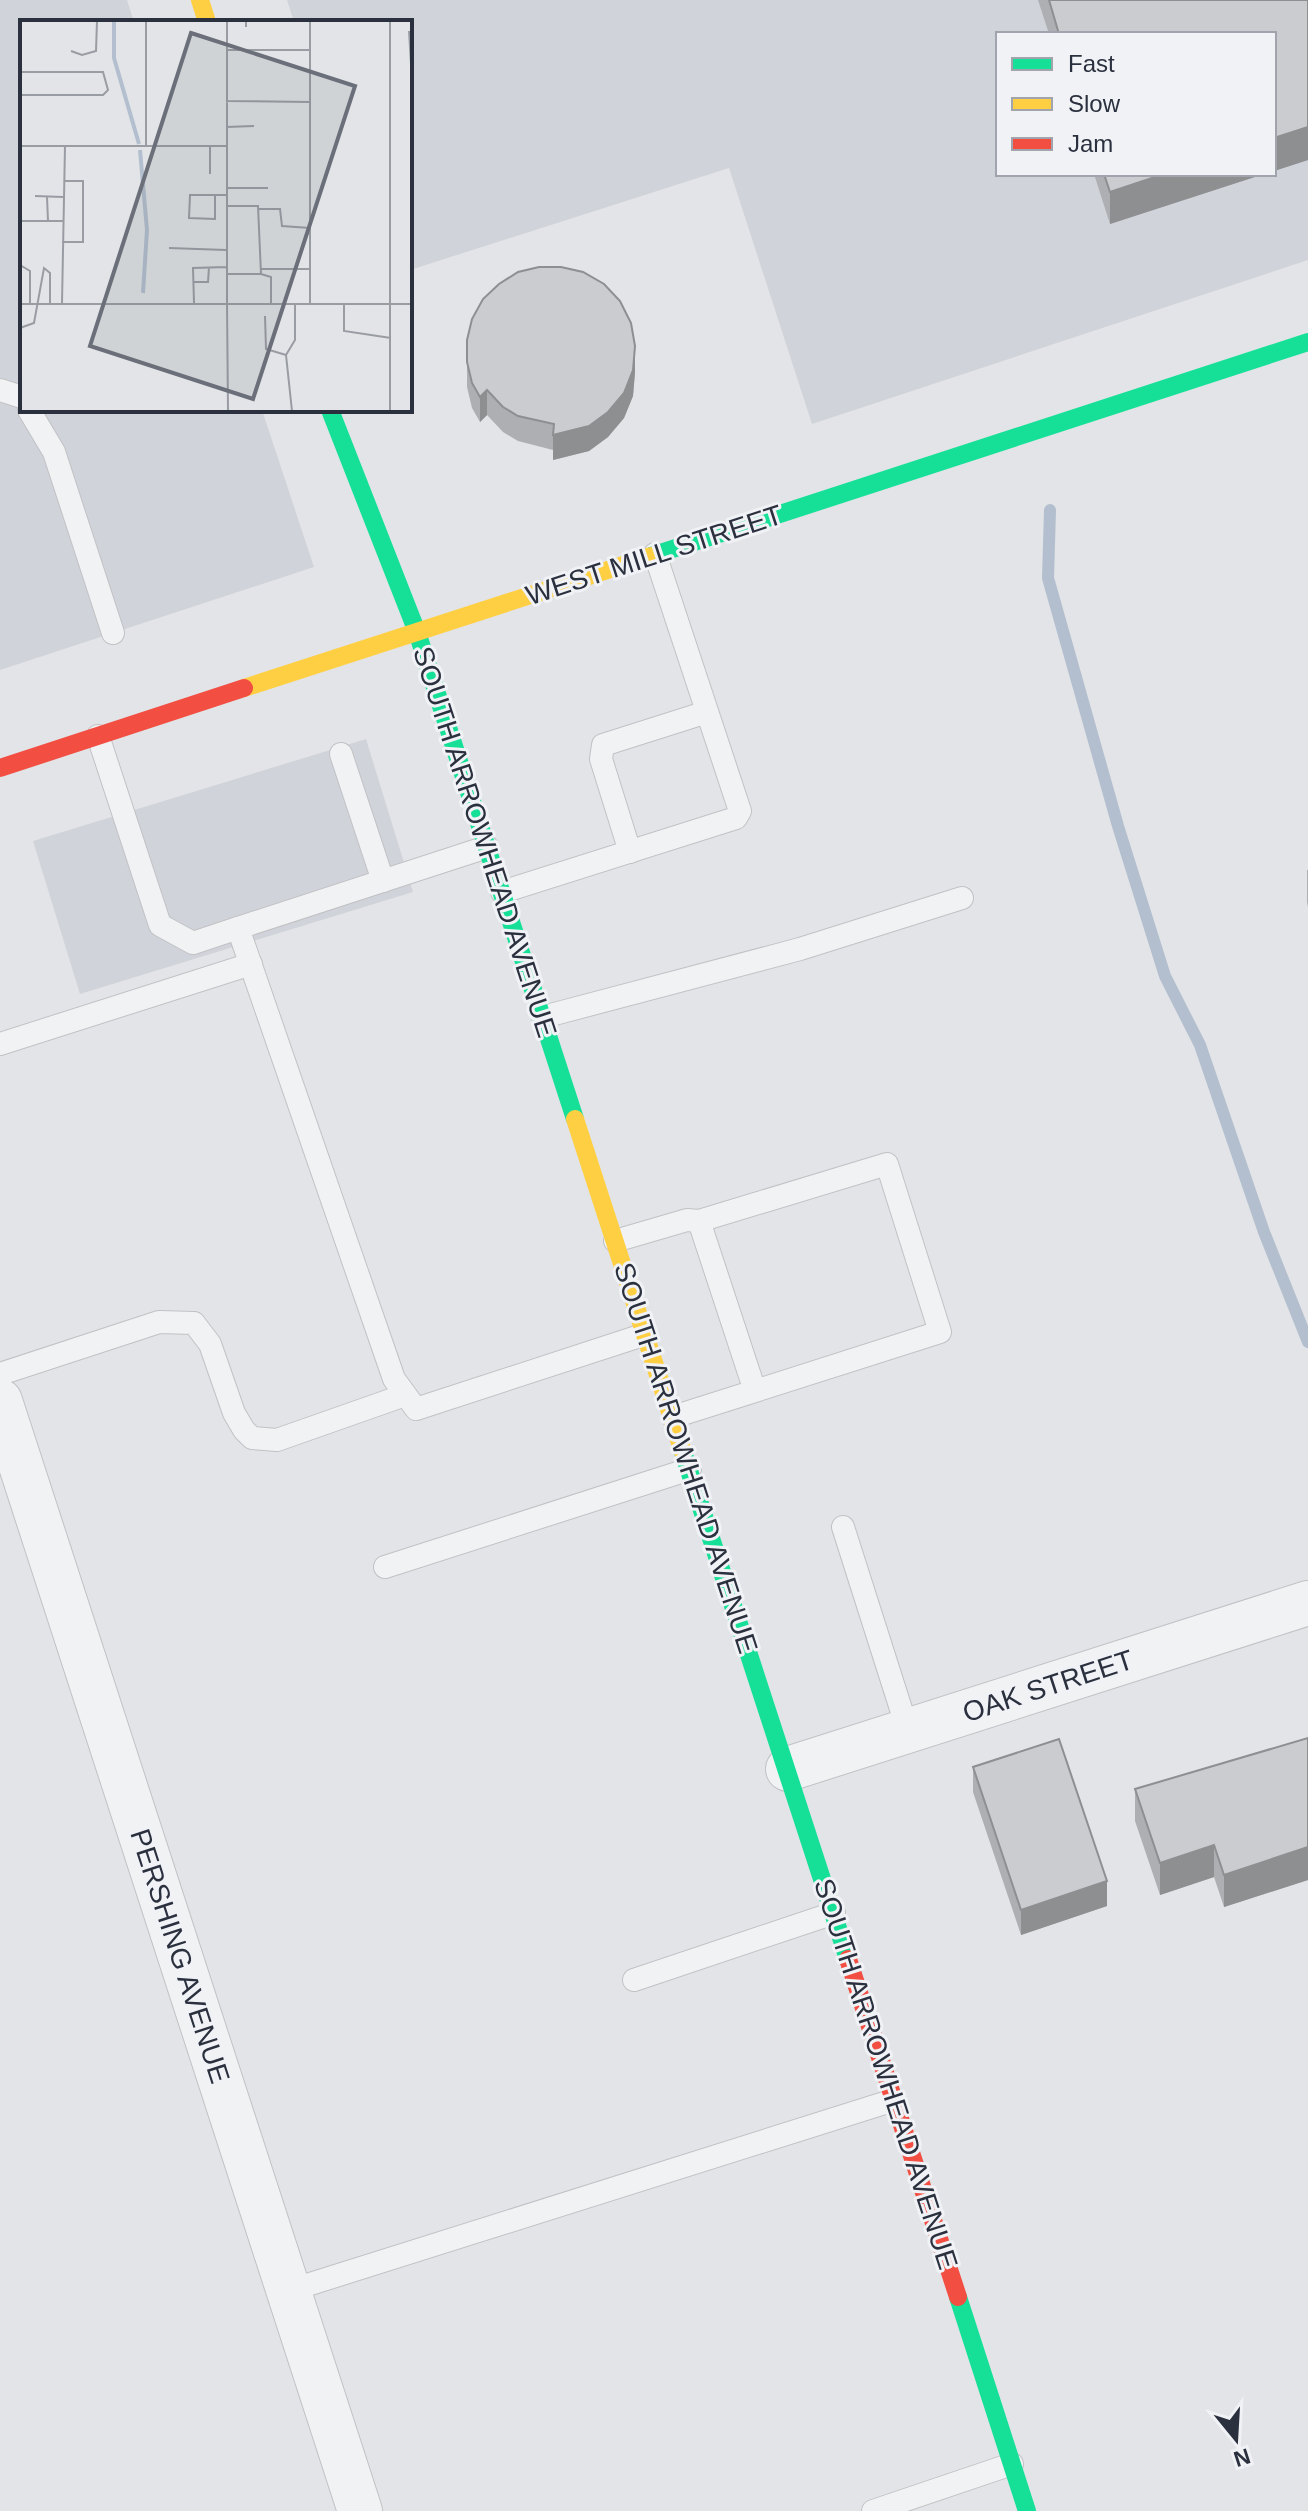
<svg xmlns="http://www.w3.org/2000/svg" width="1308" height="2511" viewBox="0 0 1308 2511" font-family="Helvetica,sans-serif">
<style>
.built{fill:#d1d3da;fill-rule:evenodd}
.lines{fill:none;stroke-linecap:round;stroke-linejoin:round}
.stream{stroke:#b3bfce;stroke-width:12}
.lane-casing{stroke:#c1c2c5;stroke-width:24}
.street-casing{stroke:#c1c2c5;stroke-width:46}
.lane{stroke:#f1f2f4;stroke-width:22}
.street{stroke:#f1f2f4;stroke-width:44}
.fast{stroke:#16e098;stroke-width:18}
.slow{stroke:#ffcf43;stroke-width:18}
.jam{stroke:#f24e42;stroke-width:18}
.wall{fill:#aeafb2}
.shaded-wall{fill:#8d8f91}
.building{fill:#cacccf;stroke:#8d8f91;stroke-width:2}
.labels{text-anchor:middle;dominant-baseline:central;stroke-width:6;stroke-linejoin:round;paint-order:stroke}
.street-label{font-size:28px;fill:#2b303e;stroke:#f0f2f6}
.inset-river{fill:none;stroke:#b3bfce;stroke-width:4}
.inset-road{fill:none;stroke:#999ca3;stroke-width:2}
.view{fill:#6b6f79;fill-opacity:0.15;stroke:#6b6f79;stroke-width:4}
.inset-edge{fill:none;stroke:#2b303e;stroke-width:4}
</style>
<rect width="100%" height="100%" fill="#e2e4e7"/>
<!-- built -->
<g class="built">
<path d="M 0,0 L 127,0 L 134,22 L 22,22 L 22,410 L 262,410 L 314,567 L 0,670 Z"/>
<path d="M 287,0 L 1308,0 L 1308,260 L 812,424 L 729,168 L 410,270 L 410,22 L 294,22 ZM 998,34 L 1274,34 L 1274,174 L 998,174 Z"/>
<path d="M 366,739 L 413,892 L 80,994 L 33,841 Z"/>
</g>
<g class="lines">
<!-- stream -->
<path class="stream" d="M 1050,510 L 1048,578 L 1118,826 L 1165,976 L 1200,1045 L 1264,1232 L 1308,1342"/>
<!-- lane casing -->
<g class="lane-casing">
<g id="lane">
<path d="M 0,390 L 22,397"/>
<path d="M 29,410 L 54,452 L 113,633"/>
<path d="M 98,736 L 160,925 L 193,943 L 238,928"/>
<path d="M 341,754 L 383,881"/>
<path d="M 487,847 L 238,928 L 394,1379 L 416,1409 L 646,1334"/>
<path d="M 630,852 L 601,759 L 603,745 L 707,712"/>
<path d="M 502,892 L 736,818 L 740,811 L 655,554"/>
<path d="M 543,1017 L 800,949 L 962,898"/>
<path d="M 0,1044 L 251,964"/>
<path d="M 615,1241 L 687,1220 L 699,1221"/>
<path d="M 0,1374 L 159,1322 L 194,1323 L 210,1344 L 234,1413 L 244,1430 L 252,1438 L 277,1440 L 405,1395"/>
<path d="M 673,1417 L 755,1391 L 940,1332 L 887,1164 L 699,1221 L 755,1391"/>
<path d="M 843,1527 L 908,1731"/>
<path d="M 385,1567 L 690,1469"/>
<path d="M 634,1980 L 834,1913"/>
<path d="M 288,2291 L 894,2100"/>
<path d="M 873,2511 L 1012,2464"/>
</g>
</g>
<!-- street casing -->
<g class="street-casing">
<g id="street">
<path d="M 0,1401 L 360,2511"/>
<path d="M 788,1769 L 1308,1603"/>
</g>
</g>
<!-- lane -->
<use href="#lane" class="lane"/>
<!-- street -->
<use href="#street" class="street"/>
<!-- fast -->
<g class="fast">
<path d="M 330,410 L 417,632 L 575,1119"/>
<path d="M 651,556 L 1308,342"/>
<path d="M 683,1452 L 848,1959"/>
<path d="M 958,2297 L 1027,2511"/>
</g>
<!-- slow -->
<g class="slow">
<path d="M 200,0 L 207,22"/>
<path d="M 244,688 L 651,556"/>
<path d="M 575,1119 L 683,1452"/>
</g>
<!-- jam -->
<g class="jam">
<path d="M 0,768 L 244,688"/>
<path d="M 848,1959 L 958,2297"/>
</g>
</g>
<!-- wall -->
<g class="wall">
<path d="M 1038,0 L 1308,0 L 1308,160 L 1274,171 L 1274,34 L 1049,34 Z"/>
<path d="M 1094,174 L 1264,174 L 1110,224 Z"/>
<path d="M 467,340 L 635,372 L 633,396 L 624,418 L 608,437 L 589,451 L 553,460 L 553,450 L 518,441 L 503,432 L 487,415 L 480,422 L 472,408 L 467,387 Z"/>
<path d="M 1307,870 L 1308,870 L 1308,907 L 1307,902 Z"/>
<path d="M 1308,1738 L 1308,1880 L 1224,1907 L 1214,1877 L 1160,1895 L 1135,1821 L 1135,1789 Z"/>
<path d="M 973,1767 L 1107,1906 L 1021,1935 L 973,1792 Z"/>
</g>
<!-- shaded-wall -->
<g class="shaded-wall">
<path d="M 1308,127 L 1308,160 L 1274,171 L 1274,138 Z"/>
<path d="M 1164,174 L 1264,174 L 1110,224 L 1110,192 Z"/>
<path d="M 635,346 L 635,372 L 633,396 L 624,418 L 608,437 L 589,451 L 553,460 L 553,435 Z"/>
<path d="M 487,390 L 487,415 L 480,422 L 480,397 Z"/>
<path d="M 1214,1845 L 1214,1877 L 1160,1895 L 1160,1863 Z"/>
<path d="M 1308,1847 L 1308,1880 L 1224,1907 L 1224,1875 Z"/>
<path d="M 1107,1881 L 1107,1906 L 1021,1935 L 1021,1910 Z"/>
</g>
<!-- building -->
<g class="building">
<path d="M 1049,0 L 1308,0 L 1308,127 L 1274,138 L 1274,34 L 1059,34 Z"/>
<path d="M 1104,174 L 1164,174 L 1110,192 Z"/>
<path d="M 539,267 L 561,267 L 583,272 L 604,284 L 620,301 L 631,323 L 635,346 L 633,370 L 624,393 L 608,412 L 589,426 L 553,435 L 554,424 L 518,416 L 503,407 L 487,390 L 480,397 L 472,383 L 467,362 L 467,340 L 472,319 L 483,299 L 499,284 L 518,272 Z"/>
<path d="M 1308,1738 L 1308,1847 L 1224,1875 L 1214,1845 L 1160,1863 L 1135,1789 Z"/>
<path d="M 1059,1739 L 1107,1881 L 1021,1910 L 973,1767 Z"/>
</g>
<g class="labels">
<!-- street labels -->
<g class="street-label">
<text transform="translate(654 555) rotate(-18)">WEST MILL STREET</text>
<text transform="translate(485 842) rotate(72)">SOUTH ARROWHEAD AVENUE</text>
<text transform="translate(686 1458) rotate(72)">SOUTH ARROWHEAD AVENUE</text>
<text transform="translate(1048 1686) rotate(-18)">OAK STREET</text>
<text transform="translate(180 1956) rotate(72)">PERSHING AVENUE</text>
<text transform="translate(886 2074) rotate(72)">SOUTH ARROWHEAD AVENUE</text>
</g>
</g>
<!-- overview -->
<g transform="translate(20 20)">
<rect width="392" height="392" fill="#e2e4e7"/>
<path class="inset-river" d="M 94,1 L 94,38 L 119,124M 120,130 L 127,210 L 123,273"/>
<path class="inset-road" d="M 207,1 L 226,1 L 226,7M 370,1 L 370,391M 389,11 L 392,60M 207,30 L 290,30M 51,31 L 62,35 L 76,31 L 77,1M 0,52 L 83,52 L 88,70 L 83,75 L 0,75M 392,60 L 392,91M 206,81 L 290,82M 206,107 L 234,106M 0,126 L 206,126M 126,126 L 126,1M 190,154 L 190,126M 206,168 L 248,168M 195,175 L 195,199 L 169,198 L 170,175 L 206,175M 15,176 L 43,177M 27,177 L 28,201M 206,186 L 238,186 L 241,254 L 206,254M 239,189 L 260,189 L 262,206 L 290,208M 0,201 L 43,201M 42,222 L 63,222 L 63,161 L 44,161M 149,228 L 206,230M 0,245 L 10,251 L 10,284M 241,249 L 290,249M 241,254 L 251,257 L 251,283M 174,262 L 188,262 L 189,247M 42,283 L 45,126M 174,283 L 173,248 L 207,247M 207,283 L 208,391M 207,283 L 207,1M 290,283 L 290,1M 0,284 L 392,284M 324,284 L 324,311 L 371,318M 245,296 L 246,329 L 266,335M 0,308 L 14,303 L 24,248 L 30,253 L 30,283M 272,391 L 266,335 L 275,320 L 275,283"/>
<path class="view" d="M 171,13 L 335,66 L 233,379 L 70,326 Z"/>
<rect width="392" height="392" class="inset-edge"/>
</g>
<!-- legend -->
<rect x="996" y="32" width="280" height="144" fill="#f0f2f6" stroke="#a1a4ac" stroke-width="2"/>
<rect x="1012" y="58" width="40" height="12" fill="#16e098" stroke="#a1a4ac" stroke-width="2"/>
<text x="1068" y="72" font-size="24" fill="#2b303e">Fast</text>
<rect x="1012" y="98" width="40" height="12" fill="#ffcf43" stroke="#a1a4ac" stroke-width="2"/>
<text x="1068" y="112" font-size="24" fill="#2b303e">Slow</text>
<rect x="1012" y="138" width="40" height="12" fill="#f24e42" stroke="#a1a4ac" stroke-width="2"/>
<text x="1068" y="152" font-size="24" fill="#2b303e">Jam</text>
<!-- north arrow -->
<g transform="translate(1236 2439) rotate(162)" stroke="#f0f2f6" stroke-width="6" paint-order="stroke">
<path d="M0-6L14 30L0 20L-14 30Z" fill="#2b303e"/>
<text y="-12" font-size="22" font-weight="bold" text-anchor="middle" fill="#2b303e">N</text>
</g>
</svg>
